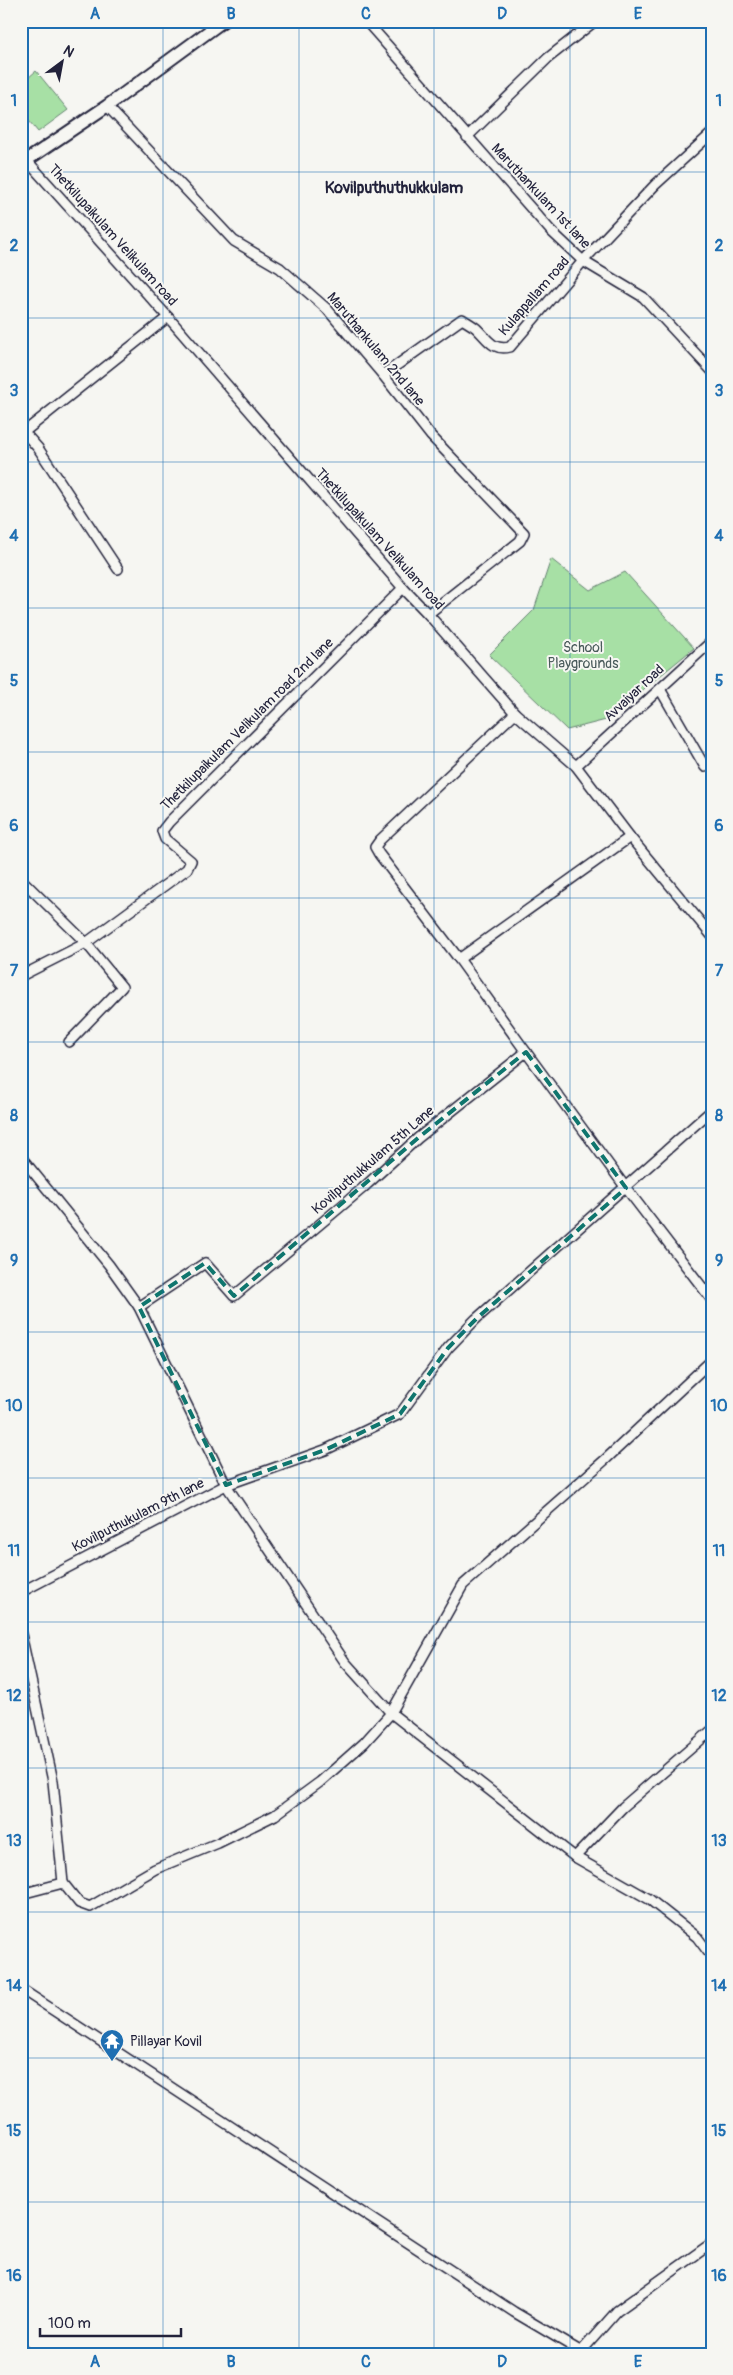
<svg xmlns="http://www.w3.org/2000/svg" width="733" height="2375" viewBox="0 0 733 2375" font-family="Pangolin,sans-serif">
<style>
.green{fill:#a7e0a5;stroke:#648170}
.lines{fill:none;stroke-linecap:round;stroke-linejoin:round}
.minor-casing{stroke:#22223b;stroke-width:12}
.tertiary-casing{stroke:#22223b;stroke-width:15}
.minor{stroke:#f6f6f2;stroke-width:9}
.tertiary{stroke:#f6f6f2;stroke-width:11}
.marked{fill:none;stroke:#0f766e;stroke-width:4;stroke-dasharray:10 6;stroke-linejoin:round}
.grid{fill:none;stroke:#1f6fb2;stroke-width:1;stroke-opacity:0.55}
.labels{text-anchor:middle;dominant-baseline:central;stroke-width:4;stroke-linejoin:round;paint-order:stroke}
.street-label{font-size:14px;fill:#22223b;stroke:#f6f6f2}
.park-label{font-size:14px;fill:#4a5b5b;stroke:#f6f6f2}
.poi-label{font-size:14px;fill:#22223b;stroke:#f6f6f2;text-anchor:start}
.quarter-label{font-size:16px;font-weight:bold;fill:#22223b;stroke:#f6f6f2}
.neatline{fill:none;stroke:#1f6fb2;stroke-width:2}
.grid-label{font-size:16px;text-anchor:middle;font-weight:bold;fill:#1f6fb2}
</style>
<rect width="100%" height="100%" fill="#f6f6f2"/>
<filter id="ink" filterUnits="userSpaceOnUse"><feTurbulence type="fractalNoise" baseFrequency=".02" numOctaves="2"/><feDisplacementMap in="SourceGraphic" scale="10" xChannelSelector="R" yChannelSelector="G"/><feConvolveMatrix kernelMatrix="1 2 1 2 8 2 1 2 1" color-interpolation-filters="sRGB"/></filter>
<g filter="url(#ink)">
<!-- green -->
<g class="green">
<path d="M 36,71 L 68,110 L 38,132 L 21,111 L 21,84 Z"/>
<path d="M 551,559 L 590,590 L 625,572 L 694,648 L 606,720 L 567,730 L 489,655 L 534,610 Z"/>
</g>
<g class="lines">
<!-- minor casing -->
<g class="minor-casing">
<g id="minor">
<path d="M 366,21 L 551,231 L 583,261 L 643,297 L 712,371"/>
<path d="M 107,106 L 234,241 L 280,268 L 327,309 L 383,375 L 431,436 L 524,533 L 520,541 L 428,614"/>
<path d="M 467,137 L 548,58 L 595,21"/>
<path d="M 21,154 L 168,317 L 403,588 L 428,614 L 515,713 L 576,766 L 630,837 L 712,936"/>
<path d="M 383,375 L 462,319 C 467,322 472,325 476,328 C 488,339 492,351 510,347 L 583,261 L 655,185 L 712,133"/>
<path d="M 22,430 L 38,448 L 118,569"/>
<path d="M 24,432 L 168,317"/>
<path d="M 660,689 L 705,767 L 712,762"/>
<path d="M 576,766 L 712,641"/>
<path d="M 21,879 L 86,943 L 122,987 L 69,1042"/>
<path d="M 459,959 L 379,854 L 375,847 L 380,840 L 515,713"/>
<path d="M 21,976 L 86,943 L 187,869 L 191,861 L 165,839 L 162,831 L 169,822 L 403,588"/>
<path d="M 526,1052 L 626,1188 L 712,1300"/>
<path d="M 712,1110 L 476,1319 L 448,1348 L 400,1414 L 325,1450 L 226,1485 L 345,1662 L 391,1713 L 575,1857 L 649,1899 L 697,1937 L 712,1957"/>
<path d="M 21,1157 L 109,1265 L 139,1307 L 205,1263 L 234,1296 L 363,1188 L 418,1138 L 526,1052 L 459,959 L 630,837"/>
<path d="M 21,1592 L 226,1485 L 139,1307"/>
<path d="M 21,1634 L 53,1781 L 63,1883 L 21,1894"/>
<path d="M 575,1857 L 623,1807 L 712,1730"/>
<path d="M 63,1883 L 79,1903 L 90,1907 L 155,1869 L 218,1843 L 275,1815 L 320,1782 L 364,1743 L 391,1713 L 463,1585 L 607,1458 L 712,1360"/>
<path d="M 21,1989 L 514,2312 L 585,2354"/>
<path d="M 21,2346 L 26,2354"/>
<path d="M 579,2354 L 617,2311 L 712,2243"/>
</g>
</g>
<!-- tertiary casing -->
<g class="tertiary-casing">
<path id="tertiary" d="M 21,164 L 107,106 L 223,21"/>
</g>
<!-- minor -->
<use href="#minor" class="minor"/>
<!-- tertiary -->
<use href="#tertiary" class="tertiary"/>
</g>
</g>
<!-- marked area -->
<path class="marked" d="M 526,1052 L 626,1188 L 476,1319 L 448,1348 L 400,1414 L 325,1450 L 226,1485 L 139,1307 L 205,1263 L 234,1296 L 418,1138 Z"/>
<!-- grid -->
<path class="grid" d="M 163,21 L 163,2354M 299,21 L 299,2354M 434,21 L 434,2354M 570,21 L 570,2354M 21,172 L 712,172M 21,318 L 712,318M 21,462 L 712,462M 21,608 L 712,608M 21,752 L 712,752M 21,898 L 712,898M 21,1042 L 712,1042M 21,1188 L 712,1188M 21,1332 L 712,1332M 21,1478 L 712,1478M 21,1622 L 712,1622M 21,1768 L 712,1768M 21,1912 L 712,1912M 21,2058 L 712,2058M 21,2202 L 712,2202"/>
<!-- icons -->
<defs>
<g id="temple-pin" transform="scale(1.25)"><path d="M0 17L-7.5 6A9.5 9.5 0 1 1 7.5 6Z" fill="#1f6fb2" stroke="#f6f6f2"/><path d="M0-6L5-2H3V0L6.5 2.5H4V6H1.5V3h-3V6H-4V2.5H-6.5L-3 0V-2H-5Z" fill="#fff"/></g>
</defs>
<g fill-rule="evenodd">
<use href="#temple-pin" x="112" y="2041"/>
</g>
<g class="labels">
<!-- street labels -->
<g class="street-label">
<text transform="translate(541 196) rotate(47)">Maruthankulam 1st lane</text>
<text transform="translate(113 235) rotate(48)">Thetkilupaikulam Velikulam road</text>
<text transform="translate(534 296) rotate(-49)">Kulappallam road</text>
<text transform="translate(376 349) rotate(50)">Maruthankulam 2nd lane</text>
<text transform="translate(380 539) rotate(48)">Thetkilupaikulam Velikulam road</text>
<text transform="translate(634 693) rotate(-43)">Avvaiyar road</text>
<text transform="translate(247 724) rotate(-45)">Thetkilupaikulam Velikulam road 2nd lane</text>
<text transform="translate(373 1160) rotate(-41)">Kovilputhukkulam 5th Lane</text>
<text transform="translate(138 1515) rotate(-27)">Kovilputhukulam 9th lane</text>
</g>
<!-- park labels -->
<g class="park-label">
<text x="583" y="647">School<tspan x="583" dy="16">Playgrounds</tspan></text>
</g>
<!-- poi labels -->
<g class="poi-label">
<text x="130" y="2041">Pillayar Kovil</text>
</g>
<!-- quarter labels -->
<g class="quarter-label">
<text x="394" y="188">Kovilputhuthukkulam</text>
</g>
</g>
<!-- margin -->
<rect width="733" height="2375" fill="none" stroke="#f6f6f2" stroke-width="55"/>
<!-- north arrow -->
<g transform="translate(62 62) rotate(32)" stroke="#f6f6f2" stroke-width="4" paint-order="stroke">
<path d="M0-4L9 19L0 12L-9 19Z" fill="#22223b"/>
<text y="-8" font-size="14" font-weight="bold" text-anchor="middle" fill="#22223b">N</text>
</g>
<!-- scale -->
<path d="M40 2328v8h141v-8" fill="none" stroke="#22223b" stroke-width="2.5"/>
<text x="48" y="2328" font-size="15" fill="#22223b" stroke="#f6f6f2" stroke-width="4" paint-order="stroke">100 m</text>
<rect x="28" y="28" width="678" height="2320" class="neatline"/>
<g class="grid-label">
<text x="95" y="19">A</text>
<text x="231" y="19">B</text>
<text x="366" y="19">C</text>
<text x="502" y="19">D</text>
<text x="638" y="19">E</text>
<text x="14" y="106">1</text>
<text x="719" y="106">1</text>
<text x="14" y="251">2</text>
<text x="719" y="251">2</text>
<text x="14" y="396">3</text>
<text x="719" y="396">3</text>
<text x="14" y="541">4</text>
<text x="719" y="541">4</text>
<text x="14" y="686">5</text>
<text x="719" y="686">5</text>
<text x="14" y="831">6</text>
<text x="719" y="831">6</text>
<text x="14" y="976">7</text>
<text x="719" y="976">7</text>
<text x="14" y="1121">8</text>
<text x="719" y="1121">8</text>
<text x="14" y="1266">9</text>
<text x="719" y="1266">9</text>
<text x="14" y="1411">10</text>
<text x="719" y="1411">10</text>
<text x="14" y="1556">11</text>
<text x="719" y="1556">11</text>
<text x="14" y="1701">12</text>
<text x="719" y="1701">12</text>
<text x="14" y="1846">13</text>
<text x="719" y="1846">13</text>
<text x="14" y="1991">14</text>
<text x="719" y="1991">14</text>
<text x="14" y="2136">15</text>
<text x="719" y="2136">15</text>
<text x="14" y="2281">16</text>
<text x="719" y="2281">16</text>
<text x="95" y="2367">A</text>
<text x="231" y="2367">B</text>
<text x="366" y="2367">C</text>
<text x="502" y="2367">D</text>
<text x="638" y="2367">E</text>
</g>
</svg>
